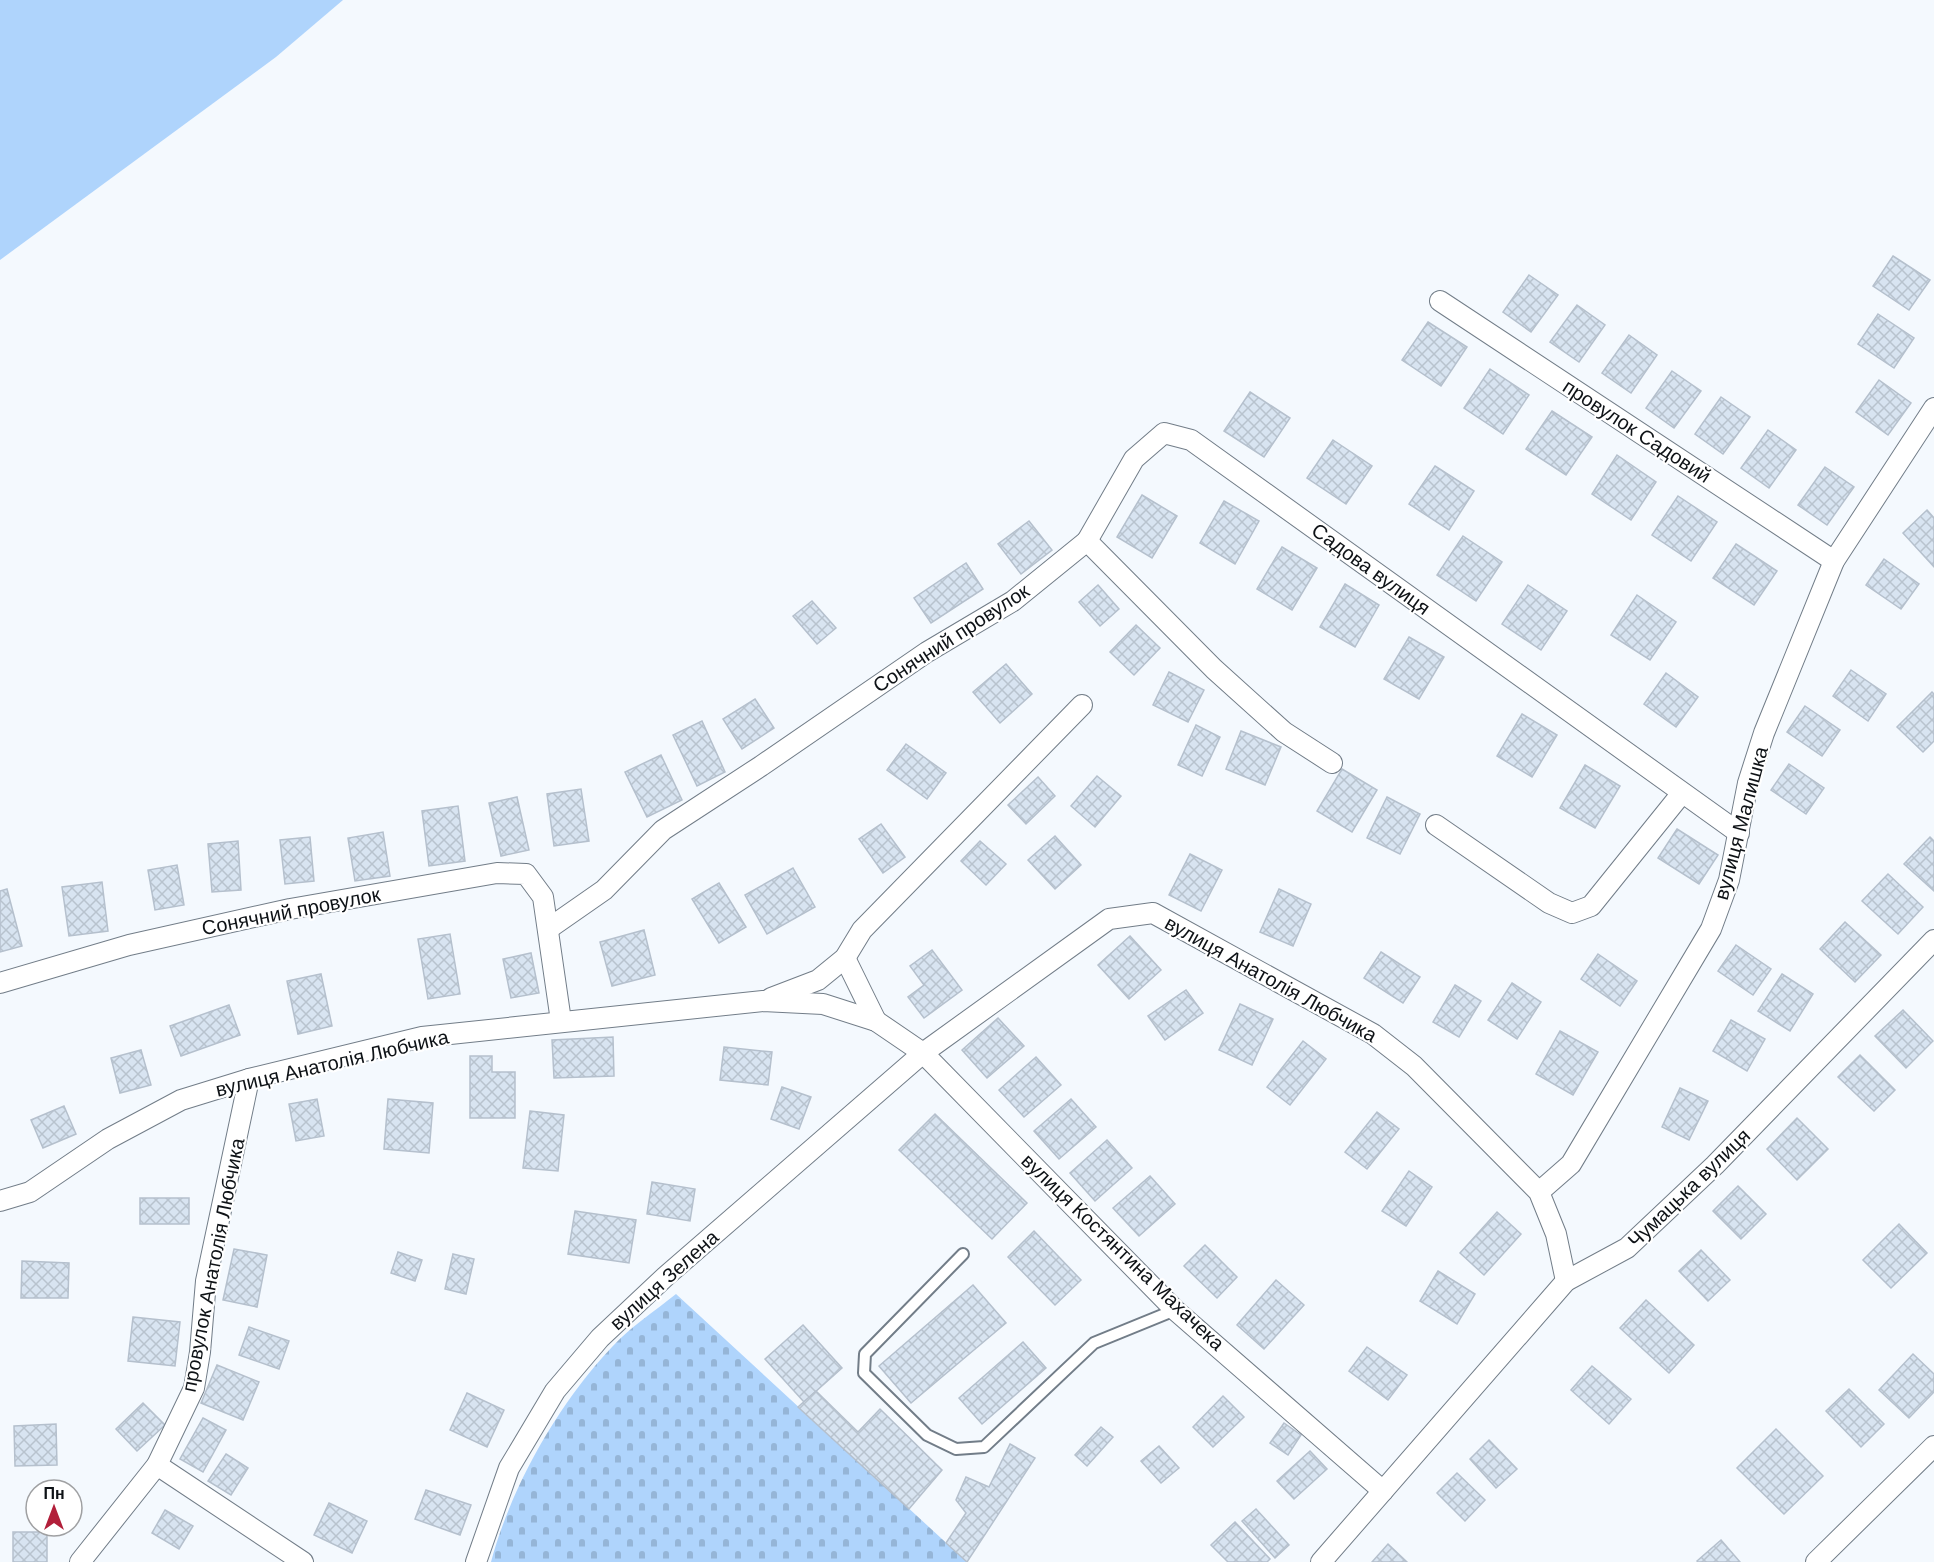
<svg xmlns="http://www.w3.org/2000/svg" width="1934" height="1562" viewBox="0 0 1934 1562" font-family="Helvetica,sans-serif">
<style>
.grass{fill:#afd4fc}
.cemetery{fill:url(#cemetery-stones)}
.building{fill:url(#building-cross-hatch);stroke:#b5c0cd;stroke-width:1.5}
.lines{fill:none;stroke-linecap:round;stroke-linejoin:round}
.lane-casing{stroke:#727d88;stroke-width:14}
.street-casing{stroke:#727d88;stroke-width:22}
.lane{stroke:#fff;stroke-width:10}
.street{stroke:#fff;stroke-width:20}
.labels{text-anchor:middle;dominant-baseline:central;stroke-width:4.5;stroke-linejoin:round;paint-order:stroke}
.street-label{font-size:20px;fill:#0e1216;stroke:#fff}
</style>
<defs>
<pattern id="cemetery-stones" width="16" height="16" patternUnits="userSpaceOnUse" patternTransform="scale(1.5)"><rect width="16" height="16" fill="#afd4fc"/><path d="M2 7V4a2 2 0 0 1 4 0v3zM10 15v-3a2 2 0 0 1 4 0v3z" fill="#95b5d7"/></pattern>
<pattern id="building-cross-hatch" width="8" height="8" patternUnits="userSpaceOnUse" patternTransform="scale(1.5)"><rect width="8" height="8" fill="#d8e4f1"/><path d="M0 0l8 8M0 8l8-8" fill="none" stroke="#b8c3ce"/></pattern>
</defs>
<rect width="100%" height="100%" fill="#f4f9fe"/>
<!-- grass -->
<path class="grass" d="M 0,0 L 343,0 L 276,57 L 0,260 Z"/>
<!-- cemetery -->
<path class="cemetery" d="M 676,1294 L 967,1562 L 491,1562 C 511,1487 558,1404 612,1347 C 630,1327 655,1311 676,1294 Z"/>
<!-- building -->
<g class="building">
<path d="M 1893,256 L 1930,280 L 1909,310 L 1873,286 Z"/>
<path d="M 1529,275 L 1558,295 L 1531,332 L 1503,312 Z"/>
<path d="M 1577,305 L 1605,325 L 1579,362 L 1550,342 Z"/>
<path d="M 1878,314 L 1914,338 L 1894,368 L 1858,344 Z"/>
<path d="M 1428,322 L 1467,347 L 1441,386 L 1402,360 Z"/>
<path d="M 1629,335 L 1657,355 L 1631,393 L 1602,373 Z"/>
<path d="M 1490,369 L 1529,395 L 1503,434 L 1464,408 Z"/>
<path d="M 1672,371 L 1701,391 L 1674,428 L 1646,408 Z"/>
<path d="M 1879,380 L 1911,403 L 1888,435 L 1856,412 Z"/>
<path d="M 1250,392 L 1290,418 L 1264,457 L 1224,431 Z"/>
<path d="M 1721,397 L 1750,417 L 1723,454 L 1695,434 Z"/>
<path d="M 1552,411 L 1592,437 L 1566,475 L 1526,449 Z"/>
<path d="M 1768,430 L 1796,450 L 1769,488 L 1741,468 Z"/>
<path d="M 1333,440 L 1372,466 L 1346,504 L 1307,478 Z"/>
<path d="M 1617,455 L 1656,482 L 1631,520 L 1592,494 Z"/>
<path d="M 1435,466 L 1474,491 L 1449,530 L 1409,504 Z"/>
<path d="M 1825,467 L 1854,487 L 1827,525 L 1798,505 Z"/>
<path d="M 1142,495 L 1177,516 L 1152,558 L 1117,537 Z"/>
<path d="M 1678,496 L 1717,522 L 1691,561 L 1652,535 Z"/>
<path d="M 1224,501 L 1259,521 L 1235,564 L 1200,543 Z"/>
<path d="M 1927,510 L 1934,518 L 1934,567 L 1903,533 Z"/>
<path d="M 1029,521 L 1052,550 L 1021,574 L 998,544 Z"/>
<path d="M 1463,536 L 1502,562 L 1476,601 L 1437,575 Z"/>
<path d="M 1736,544 L 1777,571 L 1754,605 L 1713,578 Z"/>
<path d="M 1282,547 L 1317,568 L 1292,610 L 1257,589 Z"/>
<path d="M 1884,559 L 1919,584 L 1901,609 L 1866,585 Z"/>
<path d="M 966,563 L 983,589 L 931,623 L 914,598 Z"/>
<path d="M 1345,584 L 1379,605 L 1355,647 L 1320,627 Z"/>
<path d="M 1098,585 L 1119,609 L 1100,626 L 1079,602 Z"/>
<path d="M 1528,585 L 1567,611 L 1541,650 L 1502,624 Z"/>
<path d="M 1637,595 L 1676,622 L 1650,660 L 1611,635 Z"/>
<path d="M 812,601 L 836,628 L 817,644 L 793,616 Z"/>
<path d="M 1136,625 L 1160,648 L 1134,675 L 1110,652 Z"/>
<path d="M 1409,637 L 1444,657 L 1419,699 L 1384,679 Z"/>
<path d="M 1006,664 L 1032,694 L 1000,723 L 973,692 Z"/>
<path d="M 1851,670 L 1886,694 L 1868,721 L 1833,696 Z"/>
<path d="M 1169,672 L 1204,690 L 1188,722 L 1153,705 Z"/>
<path d="M 1666,673 L 1698,697 L 1676,727 L 1644,704 Z"/>
<path d="M 1932,692 L 1934,694 L 1934,741 L 1923,752 L 1897,727 Z"/>
<path d="M 755,699 L 774,728 L 742,749 L 723,719 Z"/>
<path d="M 1805,706 L 1840,730 L 1822,756 L 1787,732 Z"/>
<path d="M 1522,714 L 1557,735 L 1532,777 L 1497,756 Z"/>
<path d="M 702,721 L 725,772 L 697,786 L 673,735 Z"/>
<path d="M 1196,725 L 1220,737 L 1202,776 L 1178,765 Z"/>
<path d="M 1241,731 L 1281,747 L 1265,785 L 1226,769 Z"/>
<path d="M 906,744 L 946,773 L 927,799 L 887,770 Z"/>
<path d="M 661,755 L 682,800 L 647,817 L 625,772 Z"/>
<path d="M 1789,764 L 1824,788 L 1806,814 L 1771,790 Z"/>
<path d="M 1585,765 L 1620,786 L 1595,828 L 1560,808 Z"/>
<path d="M 1342,769 L 1377,790 L 1352,832 L 1317,811 Z"/>
<path d="M 1097,776 L 1121,796 L 1095,827 L 1071,806 Z"/>
<path d="M 1038,777 L 1055,796 L 1026,824 L 1008,805 Z"/>
<path d="M 581,789 L 589,841 L 554,846 L 547,794 Z"/>
<path d="M 517,797 L 529,850 L 501,856 L 489,803 Z"/>
<path d="M 1387,797 L 1420,814 L 1400,854 L 1367,838 Z"/>
<path d="M 458,806 L 465,861 L 429,866 L 422,811 Z"/>
<path d="M 881,824 L 905,857 L 883,873 L 859,839 Z"/>
<path d="M 1677,829 L 1718,855 L 1699,884 L 1658,858 Z"/>
<path d="M 383,832 L 390,876 L 355,881 L 348,838 Z"/>
<path d="M 1055,836 L 1081,865 L 1055,889 L 1028,860 Z"/>
<path d="M 310,837 L 314,881 L 285,884 L 280,840 Z"/>
<path d="M 1930,837 L 1934,841 L 1934,891 L 1904,864 Z"/>
<path d="M 238,841 L 241,890 L 212,892 L 208,844 Z"/>
<path d="M 980,841 L 1006,864 L 986,885 L 961,861 Z"/>
<path d="M 1190,854 L 1222,870 L 1201,911 L 1169,895 Z"/>
<path d="M 177,865 L 184,905 L 155,910 L 148,870 Z"/>
<path d="M 793,868 L 815,907 L 767,934 L 745,895 Z"/>
<path d="M 1888,874 L 1923,907 L 1898,934 L 1862,901 Z"/>
<path d="M 102,882 L 108,931 L 69,936 L 62,887 Z"/>
<path d="M 719,883 L 746,927 L 719,943 L 692,899 Z"/>
<path d="M 7,889 L 22,946 L 0,952 L 0,891 Z"/>
<path d="M 1279,889 L 1311,904 L 1293,946 L 1260,932 Z"/>
<path d="M 1845,922 L 1881,955 L 1855,982 L 1820,949 Z"/>
<path d="M 644,930 L 655,975 L 612,986 L 600,942 Z"/>
<path d="M 450,934 L 460,994 L 428,999 L 418,939 Z"/>
<path d="M 1130,936 L 1161,970 L 1129,999 L 1098,965 Z"/>
<path d="M 1736,945 L 1771,969 L 1753,995 L 1718,971 Z"/>
<path d="M 932,950 L 962,990 L 924,1018 L 908,997 L 924,985 L 910,966 Z"/>
<path d="M 1381,952 L 1420,977 L 1403,1003 L 1364,978 Z"/>
<path d="M 531,953 L 539,993 L 511,998 L 503,959 Z"/>
<path d="M 1598,954 L 1637,981 L 1620,1006 L 1581,979 Z"/>
<path d="M 321,974 L 332,1026 L 298,1034 L 287,981 Z"/>
<path d="M 1782,974 L 1813,994 L 1790,1031 L 1758,1011 Z"/>
<path d="M 1512,983 L 1541,1002 L 1517,1039 L 1488,1020 Z"/>
<path d="M 1455,985 L 1481,1001 L 1459,1037 L 1433,1022 Z"/>
<path d="M 1186,990 L 1203,1013 L 1165,1040 L 1148,1016 Z"/>
<path d="M 1240,1004 L 1273,1019 L 1252,1065 L 1219,1050 Z"/>
<path d="M 229,1005 L 240,1035 L 181,1056 L 170,1026 Z"/>
<path d="M 1903,1010 L 1933,1041 L 1906,1068 L 1875,1036 Z"/>
<path d="M 998,1018 L 1024,1046 L 987,1078 L 962,1050 Z"/>
<path d="M 1731,1020 L 1765,1039 L 1747,1071 L 1713,1051 Z"/>
<path d="M 1560,1031 L 1598,1052 L 1573,1095 L 1536,1074 Z"/>
<path d="M 613,1037 L 614,1076 L 554,1078 L 552,1040 Z"/>
<path d="M 1303,1041 L 1326,1059 L 1290,1105 L 1267,1087 Z"/>
<path d="M 724,1047 L 772,1052 L 768,1085 L 720,1080 Z"/>
<path d="M 141,1050 L 151,1085 L 120,1093 L 111,1058 Z"/>
<path d="M 1860,1055 L 1895,1090 L 1874,1111 L 1838,1077 Z"/>
<path d="M 470,1056 L 492,1056 L 492,1072 L 515,1072 L 515,1118 L 470,1118 Z"/>
<path d="M 1036,1057 L 1061,1085 L 1024,1117 L 999,1090 Z"/>
<path d="M 782,1087 L 811,1097 L 799,1129 L 771,1119 Z"/>
<path d="M 1680,1088 L 1708,1101 L 1689,1140 L 1662,1127 Z"/>
<path d="M 317,1099 L 324,1136 L 296,1141 L 289,1104 Z"/>
<path d="M 388,1099 L 433,1103 L 429,1153 L 384,1149 Z"/>
<path d="M 1071,1099 L 1096,1127 L 1059,1159 L 1034,1131 Z"/>
<path d="M 64,1106 L 76,1134 L 43,1148 L 31,1120 Z"/>
<path d="M 530,1111 L 564,1115 L 558,1171 L 523,1168 Z"/>
<path d="M 1377,1112 L 1399,1129 L 1367,1169 L 1345,1152 Z"/>
<path d="M 935,1114 L 1027,1203 L 992,1239 L 899,1150 Z"/>
<path d="M 1797,1118 L 1828,1149 L 1797,1180 L 1767,1149 Z"/>
<path d="M 1107,1140 L 1132,1168 L 1095,1201 L 1070,1173 Z"/>
<path d="M 1409,1171 L 1432,1187 L 1406,1226 L 1382,1211 Z"/>
<path d="M 1150,1176 L 1175,1204 L 1139,1236 L 1113,1208 Z"/>
<path d="M 652,1182 L 695,1189 L 690,1221 L 647,1214 Z"/>
<path d="M 1738,1186 L 1766,1214 L 1741,1239 L 1713,1211 Z"/>
<rect x="140" y="1198" width="49" height="26"/>
<path d="M 575,1211 L 636,1220 L 629,1263 L 568,1254 Z"/>
<path d="M 1497,1212 L 1521,1234 L 1484,1275 L 1460,1253 Z"/>
<path d="M 1899,1224 L 1927,1253 L 1891,1288 L 1863,1260 Z"/>
<path d="M 1034,1231 L 1081,1280 L 1055,1305 L 1008,1257 Z"/>
<path d="M 1205,1245 L 1237,1277 L 1217,1298 L 1184,1266 Z"/>
<path d="M 234,1249 L 267,1255 L 257,1307 L 223,1300 Z"/>
<path d="M 1701,1250 L 1730,1280 L 1708,1301 L 1679,1271 Z"/>
<path d="M 398,1252 L 422,1260 L 415,1281 L 391,1273 Z"/>
<path d="M 453,1254 L 474,1259 L 466,1294 L 445,1289 Z"/>
<path d="M 22,1261 L 69,1263 L 68,1298 L 21,1298 Z"/>
<path d="M 1438,1271 L 1475,1294 L 1457,1324 L 1420,1301 Z"/>
<path d="M 1276,1280 L 1304,1305 L 1264,1349 L 1237,1325 Z"/>
<path d="M 973,1285 L 1006,1323 L 911,1403 L 879,1366 Z"/>
<path d="M 1646,1300 L 1694,1345 L 1669,1373 L 1620,1328 Z"/>
<path d="M 133,1317 L 180,1322 L 175,1366 L 128,1361 Z"/>
<path d="M 803,1325 L 842,1368 L 804,1402 L 765,1359 Z"/>
<path d="M 249,1327 L 289,1341 L 279,1369 L 239,1355 Z"/>
<path d="M 1023,1342 L 1046,1368 L 982,1424 L 959,1398 Z"/>
<path d="M 1367,1347 L 1407,1375 L 1388,1400 L 1349,1371 Z"/>
<path d="M 1913,1354 L 1934,1374 L 1934,1392 L 1909,1418 L 1879,1390 Z"/>
<path d="M 217,1365 L 259,1382 L 243,1420 L 201,1403 Z"/>
<path d="M 1592,1366 L 1631,1399 L 1609,1424 L 1571,1390 Z"/>
<path d="M 1849,1389 L 1884,1424 L 1861,1447 L 1826,1411 Z"/>
<path d="M 816,1391 L 858,1432 L 880,1409 L 942,1470 L 909,1509 L 798,1407 Z"/>
<path d="M 467,1393 L 504,1410 L 487,1447 L 450,1430 Z"/>
<path d="M 1223,1396 L 1244,1417 L 1213,1447 L 1193,1427 Z"/>
<path d="M 143,1403 L 165,1425 L 137,1451 L 116,1429 Z"/>
<path d="M 203,1418 L 226,1430 L 203,1472 L 180,1459 Z"/>
<path d="M 1284,1423 L 1301,1435 L 1288,1455 L 1270,1443 Z"/>
<path d="M 56,1424 L 57,1465 L 15,1466 L 14,1426 Z"/>
<path d="M 1101,1427 L 1113,1437 L 1087,1466 L 1075,1455 Z"/>
<path d="M 1776,1429 L 1823,1476 L 1784,1514 L 1737,1468 Z"/>
<path d="M 1489,1440 L 1517,1469 L 1496,1488 L 1470,1459 Z"/>
<path d="M 1010,1444 L 1035,1458 L 967,1562 L 946,1543 L 966,1513 L 956,1500 L 966,1477 L 989,1487 Z"/>
<path d="M 1159,1446 L 1179,1468 L 1161,1483 L 1141,1461 Z"/>
<path d="M 1310,1451 L 1327,1469 L 1294,1499 L 1277,1481 Z"/>
<path d="M 226,1454 L 248,1468 L 231,1495 L 208,1481 Z"/>
<path d="M 1457,1473 L 1485,1500 L 1465,1521 L 1437,1493 Z"/>
<path d="M 426,1490 L 471,1505 L 460,1535 L 415,1519 Z"/>
<path d="M 329,1503 L 367,1521 L 352,1553 L 314,1535 Z"/>
<path d="M 1256,1509 L 1289,1545 L 1275,1558 L 1242,1521 Z"/>
<path d="M 165,1510 L 193,1526 L 179,1549 L 152,1533 Z"/>
<path d="M 1235,1522 L 1270,1559 L 1267,1562 L 1228,1562 L 1211,1545 Z"/>
<rect x="13" y="1532" width="34" height="30"/>
<path d="M 1721,1540 L 1740,1562 L 1698,1562 L 1697,1561 Z"/>
<path d="M 1388,1544 L 1407,1562 L 1372,1562 Z"/>
</g>
<g class="lines">
<!-- lane casing -->
<g class="lane-casing">
<path id="lane" d="M 963,1254 L 865,1354 L 864,1373 L 927,1435 L 956,1449 L 984,1447 L 1094,1343 L 1175,1310"/>
</g>
<!-- street casing -->
<g class="street-casing">
<g id="street">
<path d="M 1440,301 L 1834,561"/>
<path d="M 1087,541 L 1134,459 L 1164,433 L 1191,440 L 1739,833"/>
<path d="M 1436,825 L 1549,903 L 1572,913 L 1591,906 L 1682,793"/>
<path d="M 548,929 L 604,890 L 663,830 L 761,766 L 927,652 L 1013,601 L 1087,541 L 1214,669 L 1284,732 L 1332,763"/>
<path d="M 845,958 L 876,1021"/>
<path d="M 0,983 L 129,945 L 290,909 L 497,873 L 526,874 L 543,897 L 561,1021"/>
<path d="M 771,998 L 818,980 L 845,958 L 862,930 L 1082,705"/>
<path d="M 1539,1192 L 1571,1164 L 1711,929 L 1729,880 L 1748,783 L 1764,733 L 1834,561 L 1934,408"/>
<path d="M 0,1201 L 30,1192 L 108,1139 L 181,1100 L 249,1079 L 422,1037 L 763,1001 L 823,1004 L 876,1021 L 923,1053 L 1109,919 L 1153,913 L 1373,1034 L 1414,1066 L 1539,1192 L 1556,1234 L 1566,1281"/>
<path d="M 157,1465 L 303,1562"/>
<path d="M 80,1562 L 157,1465 L 194,1388 L 200,1352 L 206,1281 L 249,1079"/>
<path d="M 476,1562 L 509,1468 L 555,1391 L 600,1338 L 666,1276 L 923,1053 L 1175,1310 L 1383,1491"/>
<path d="M 1321,1562 L 1566,1281 L 1627,1248 L 1715,1165 L 1934,940"/>
<path d="M 1816,1562 L 1934,1446"/>
</g>
</g>
<!-- lane -->
<use href="#lane" class="lane"/>
<!-- street -->
<use href="#street" class="street"/>
</g>
<g class="labels">
<!-- street labels -->
<g class="street-label">
<text transform="translate(1637 431) rotate(33)">провулок Садовий</text>
<text transform="translate(1371 569) rotate(36)">Садова вулиця</text>
<text transform="translate(951 638) rotate(-33)">Сонячний провулок</text>
<text transform="translate(1741 823) rotate(-75)">вулиця Малишка</text>
<text transform="translate(291 911) rotate(-11)">Сонячний провулок</text>
<text transform="translate(1271 979) rotate(29)">вулиця Анатолія Любчика</text>
<text transform="translate(332 1063) rotate(-13)">вулиця Анатолія Любчика</text>
<text transform="translate(1689 1188) rotate(-44)">Чумацька вулиця</text>
<text transform="translate(1123 1252) rotate(44)">вулиця Костянтина Махачека</text>
<text transform="translate(213 1265) rotate(-79)">провулок Анатолія Любчика</text>
<text transform="translate(664 1280) rotate(-42)">вулиця Зелена</text>
</g>
</g>
<!-- north arrow -->
<g transform="translate(54 1508)"><circle r="28" fill="#ffffff" stroke="#9fa0a2" stroke-width="1.5"/>
<path d="M0-4.5L10 22L0 15L-10 22Z" fill="#b21f3a"/>
<text y="-9" font-size="16" font-weight="bold" text-anchor="middle" fill="#0e1216">Пн</text>
</g>
</svg>
